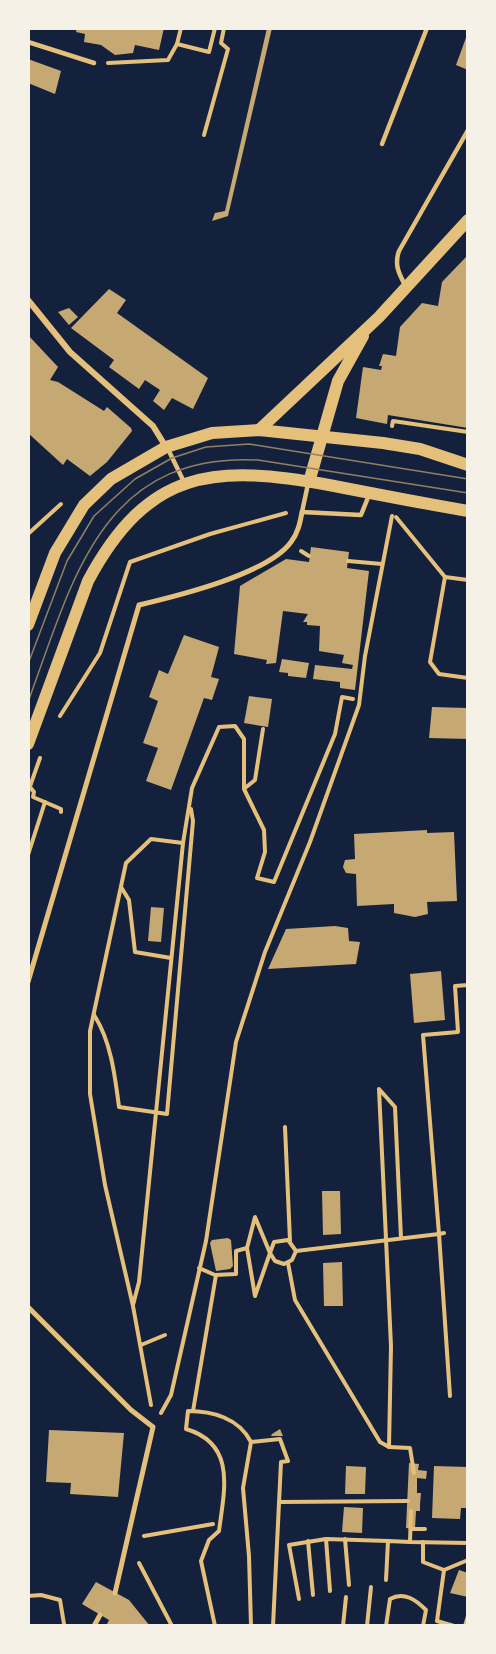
<svg xmlns="http://www.w3.org/2000/svg" width="496" height="1654" viewBox="0 0 496 1654" font-family="'Source Sans 3',sans-serif">
<style>
.building{fill:#c6a872}
.lines{fill:none;stroke-linecap:round;stroke-linejoin:round}
.path{stroke:#e5c07b;stroke-width:4}
.service{stroke:#e5c07b;stroke-width:4.5}
.pedestrian{stroke:#e5c07b;stroke-width:5}
.minor{stroke:#e5c07b;stroke-width:6}
.secondary{stroke:#e5c07b;stroke-width:12}
.tram{stroke:#918062;stroke-width:1.5}
</style>
<rect width="100%" height="100%" fill="#14213d"/>
<!-- building -->
<g class="building">
<path d="M 77,28 L 164,28 L 159,50 L 135,45 L 133,53 L 115,55 L 101,45 L 84,42 L 85,34 L 76,32 Z"/>
<path d="M 267,28 L 272,28 L 228,216 L 212,221 L 215,213 L 225,211 Z"/>
<path d="M 467,35 L 468,35 L 468,70 L 456,65 Z"/>
<path d="M 28,59 L 61,71 L 55,94 L 28,83 Z"/>
<path d="M 466,257 L 468,428 L 388,415 L 387,424 L 356,418 L 363,367 L 381,370 L 382,366 L 379,366 L 383,354 L 396,356 L 400,327 L 422,303 L 438,306 L 442,282 Z"/>
<path d="M 109,289 L 126,300 L 117,313 L 208,378 L 193,409 L 172,398 L 164,410 L 153,401 L 160,390 L 145,380 L 139,389 L 109,367 L 114,360 L 71,328 Z"/>
<path d="M 69,308 L 78,317 L 69,325 L 58,312 Z"/>
<path d="M 28,335 L 58,367 L 50,380 L 58,382 L 104,411 L 107,407 L 131,428 L 132,431 L 107,462 L 90,476 L 67,459 L 63,465 L 28,433 Z"/>
<path d="M 311,547 L 349,552 L 347,568 L 369,571 L 355,690 L 340,688 L 340,682 L 313,679 L 315,665 L 352,669 L 353,665 L 342,663 L 344,655 L 319,651 L 320,626 L 307,625 L 307,622 L 303,622 L 308,614 L 283,611 L 276,663 L 266,664 L 267,660 L 234,654 L 240,586 L 286,559 L 309,562 Z"/>
<path d="M 184,635 L 219,647 L 211,677 L 219,679 L 212,700 L 204,698 L 171,790 L 146,781 L 158,748 L 143,743 L 158,701 L 149,697 L 159,670 L 168,674 Z"/>
<path d="M 282,659 L 309,663 L 306,678 L 288,676 L 288,673 L 279,672 Z"/>
<path d="M 249,696 L 272,699 L 268,727 L 244,723 Z"/>
<path d="M 432,707 L 468,708 L 468,739 L 429,738 Z"/>
<path d="M 427,830 L 427,833 L 454,832 L 457,901 L 427,902 L 428,914 L 415,917 L 394,913 L 394,904 L 357,906 L 356,874 L 346,873 L 343,867 L 345,860 L 355,859 L 354,834 Z"/>
<path d="M 151,907 L 164,908 L 161,942 L 148,941 Z"/>
<path d="M 335,926 L 348,928 L 349,941 L 360,942 L 356,964 L 268,969 L 286,929 Z"/>
<path d="M 441,971 L 445,1020 L 414,1023 L 410,974 Z"/>
<path d="M 322,1191 L 340,1191 L 341,1234 L 323,1235 Z"/>
<path d="M 228,1238 L 231,1240 L 233,1266 L 230,1269 L 216,1271 L 210,1243 L 212,1240 Z"/>
<path d="M 342,1262 L 343,1306 L 324,1306 L 323,1263 Z"/>
<path d="M 280,1429 L 283,1436 L 271,1436 L 272,1434 Z"/>
<path d="M 49,1430 L 124,1433 L 118,1497 L 70,1494 L 71,1483 L 46,1482 Z"/>
<path d="M 409,1463 L 419,1464 L 418,1470 L 427,1471 L 426,1479 L 417,1478 L 417,1493 L 421,1493 L 420,1504 L 420,1511 L 416,1511 L 415,1529 L 406,1528 Z"/>
<path d="M 346,1466 L 366,1467 L 365,1494 L 345,1494 Z"/>
<path d="M 434,1466 L 468,1467 L 468,1508 L 461,1508 L 460,1519 L 432,1518 Z"/>
<path d="M 344,1507 L 363,1508 L 362,1533 L 342,1532 Z"/>
<path d="M 459,1570 L 468,1573 L 468,1597 L 450,1593 Z"/>
<path d="M 96,1582 L 129,1600 L 150,1626 L 106,1626 L 109,1620 L 82,1604 Z"/>
</g>
<g class="lines">
<!-- path -->
<g class="path">
<path d="M 177,44 L 209,52 L 215,28"/>
<path d="M 108,63 L 168,60 L 177,44 L 181,28"/>
<path d="M 204,135 L 228,49 L 221,43 L 224,28"/>
<path d="M 392,426 L 393,421 L 468,432"/>
<path d="M 396,517 L 445,577 L 468,580"/>
<path d="M 28,534 L 61,504"/>
<path d="M 301,551 L 309,556"/>
<path d="M 348,561 L 382,564"/>
<path d="M 445,577 L 430,662 L 439,674 L 468,678"/>
<path d="M 60,716 L 100,653 L 130,562 L 210,534 L 286,513"/>
<path d="M 30,787 L 34,792 L 33,797 L 61,809 L 61,812"/>
<path d="M 245,788 L 255,780 L 263,729"/>
<path d="M 28,792 L 40,758"/>
<path d="M 28,855 L 45,802"/>
<path d="M 121,887 L 129,900 L 135,952 L 171,958"/>
<path d="M 94,1015 C 111,1041 115,1076 119,1107 L 167,1114 L 193,821 L 191,809"/>
<path d="M 285,1127 L 290,1241"/>
<path d="M 444,1233 L 439,1234 L 450,1396"/>
<path d="M 296,1251 L 439,1234 L 423,1035 L 458,1032 L 455,986 L 468,985"/>
<path d="M 270,1253 L 255,1217 L 247,1248 L 255,1296 L 270,1253 L 274,1242 L 288,1240 L 296,1251 L 292,1260 L 284,1264 L 275,1261 L 270,1253"/>
<path d="M 288,1263 L 295,1300 L 380,1442 L 389,1447 L 391,1346 L 379,1089 L 395,1107 L 401,1238"/>
<path d="M 199,1268 L 215,1275 L 236,1274 L 236,1251 L 247,1248"/>
<path d="M 133,1305 L 139,1282 L 183,843 L 192,788 L 219,727 L 235,726 L 244,739 L 244,789 L 264,830 L 265,852 L 257,878 L 274,882 L 335,734 L 342,697 L 353,699"/>
<path d="M 141,1345 L 165,1335"/>
<path d="M 151,1405 L 133,1306 L 105,1185 L 90,1094 L 90,1031 L 126,863 L 151,839 L 183,843"/>
<path d="M 193,1411 L 216,1275"/>
<path d="M 161,1413 L 171,1395 L 206,1241 L 236,1042 L 265,952 L 310,842 L 359,705 L 365,656 L 392,516"/>
<path d="M 251,1442 L 280,1439 L 288,1461 L 281,1462 L 273,1626"/>
<path d="M 389,1447 L 410,1448 L 414,1473"/>
<path d="M 280,1502 L 408,1501"/>
<path d="M 411,1511 L 410,1542 L 468,1543"/>
<path d="M 411,1529 L 425,1529"/>
<path d="M 144,1536 L 213,1524"/>
<path d="M 326,1539 L 330,1591"/>
<path d="M 345,1539 L 349,1585"/>
<path d="M 308,1541 L 313,1595"/>
<path d="M 423,1542 L 423,1562 L 444,1570 L 437,1621 L 454,1626"/>
<path d="M 139,1563 L 172,1626"/>
<path d="M 444,1570 L 468,1560"/>
<path d="M 386,1580 L 388,1541 L 410,1542"/>
<path d="M 28,1596 L 41,1595 L 60,1600 L 64,1624"/>
<path d="M 299,1599 L 289,1545 L 326,1539 L 388,1541"/>
<path d="M 215,1626 L 201,1561 L 209,1540 L 219,1531 C 224,1491 237,1444 186,1429 L 188,1411 C 212,1411 239,1418 251,1442 L 243,1488 L 249,1556 L 251,1626"/>
<path d="M 343,1626 L 346,1597"/>
<path d="M 367,1626 L 371,1587"/>
<path d="M 386,1626 L 390,1599 C 404,1591 416,1600 426,1610 L 423,1626"/>
<path d="M 465,1626 L 468,1616"/>
</g>
<!-- service -->
<g class="service">
<path d="M 28,42 L 94,63"/>
<path d="M 382,144 L 427,28"/>
<path d="M 406,287 C 399,274 394,265 399,251 L 468,130"/>
<path d="M 167,447 L 184,482"/>
<path d="M 308,484 L 302,512 L 361,515 L 369,495"/>
</g>
<!-- pedestrian -->
<g class="pedestrian">
<path d="M 28,982 L 139,605 C 177,596 268,574 291,542 C 298,533 300,523 302,512"/>
<path d="M 28,1307 L 131,1410 L 153,1427 L 115,1593"/>
<path d="M 94,1626 L 100,1615"/>
</g>
<!-- minor -->
<path class="minor" d="M 28,300 L 70,352 L 153,426 L 166,447"/>
<!-- secondary -->
<g class="secondary">
<path d="M 259,430 L 379,317 L 468,220"/>
<path d="M 309,482 L 338,381 L 363,336"/>
<path d="M 28,625 L 55,553 L 84,505 L 111,479 L 166,447 L 212,433 L 259,430 L 383,443 L 420,449 L 468,465"/>
<path d="M 28,744 L 88,581 C 148,469 213,464 329,485 C 375,494 421,503 468,511"/>
</g>
<!-- tram -->
<g class="tram">
<path d="M 28,664 L 67,561 L 94,516 L 135,479 L 172,458 L 206,447 L 249,444 L 468,479"/>
<path d="M 28,702 C 72,583 100,452 258,460 L 468,493"/>
</g>
</g>
<!-- border -->
<rect width="496" height="1654" fill="none" stroke="#f6f1e7" stroke-width="60"/>
</svg>
